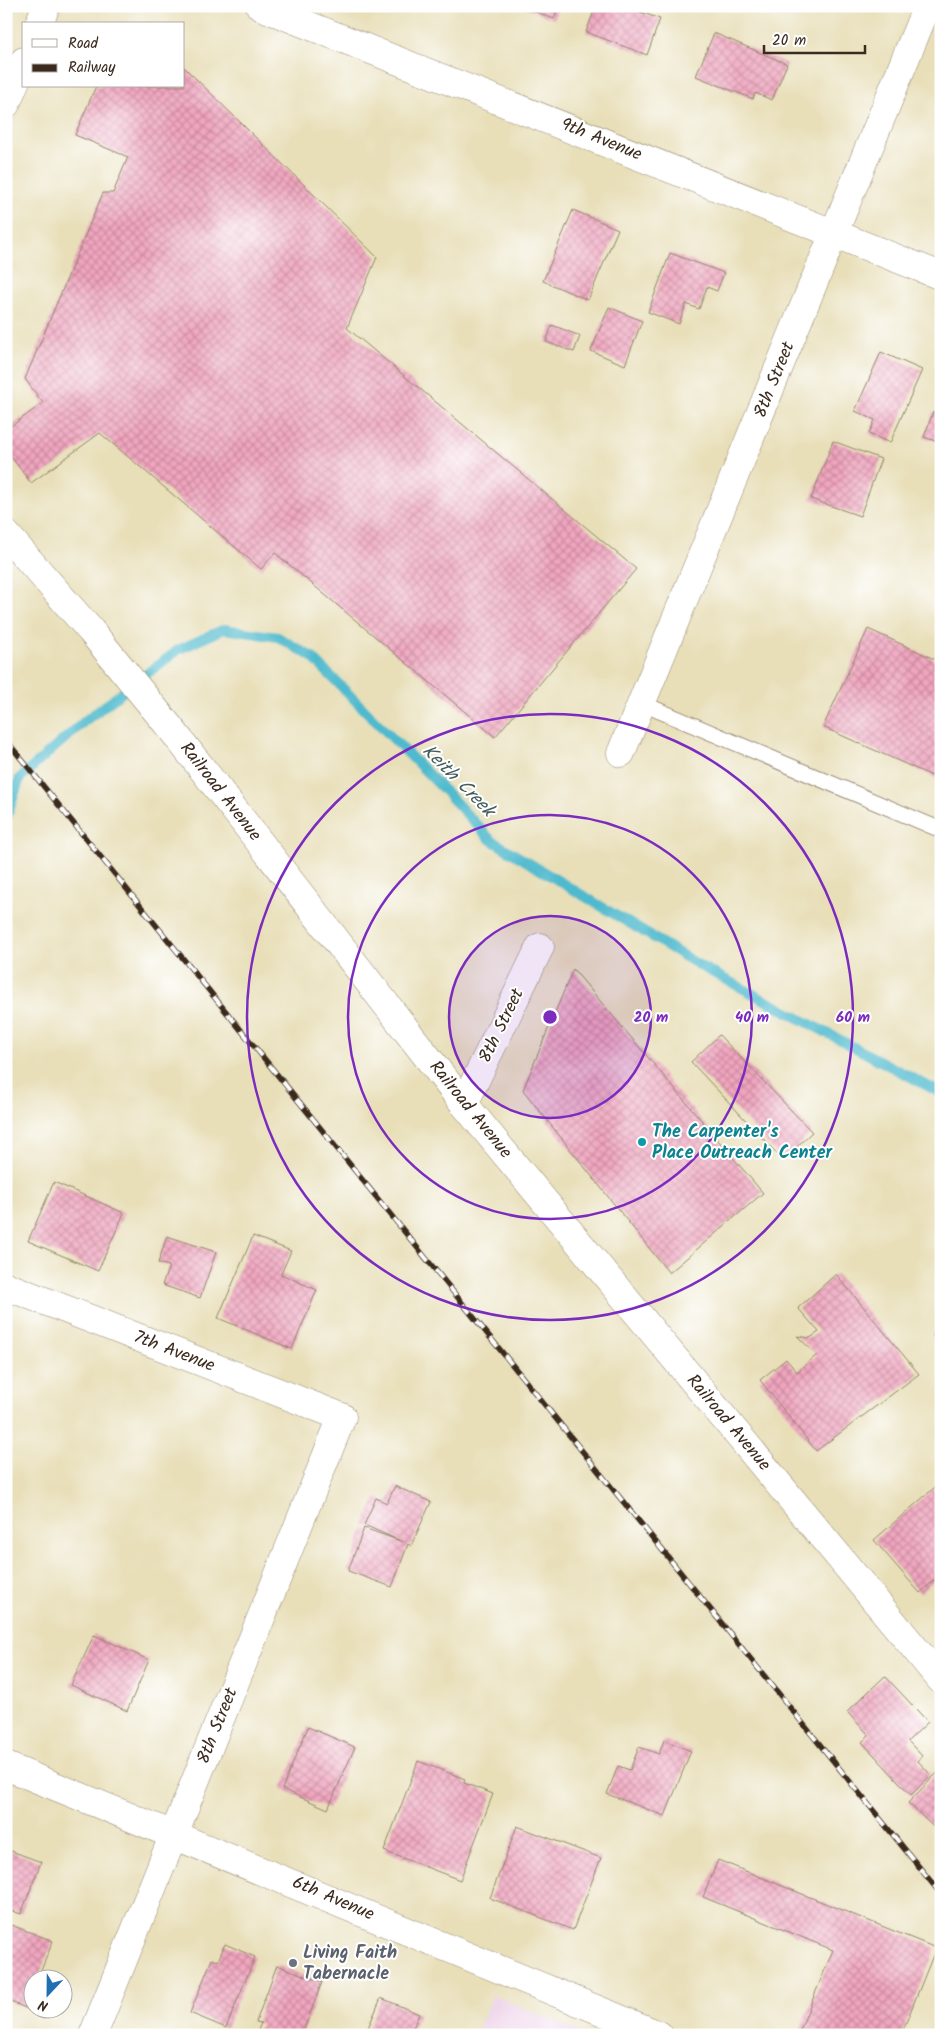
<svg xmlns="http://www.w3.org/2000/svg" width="947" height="2041" viewBox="0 0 947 2041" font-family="Kalam,sans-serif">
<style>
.built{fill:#edd0e8}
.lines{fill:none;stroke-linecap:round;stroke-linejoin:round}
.stream{stroke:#50bacd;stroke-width:10}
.building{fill:url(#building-cross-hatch)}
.service-casing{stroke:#92846c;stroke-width:17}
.minor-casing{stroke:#92846c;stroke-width:29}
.tertiary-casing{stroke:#92846c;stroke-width:29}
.service{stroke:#fff;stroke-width:15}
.minor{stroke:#fff;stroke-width:28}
.tertiary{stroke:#fff;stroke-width:28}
.rail-casing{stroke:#3b2a1e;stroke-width:5.5}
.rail{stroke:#fff;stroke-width:4;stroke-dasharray:11;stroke-linecap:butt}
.ring{fill:none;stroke:#7b2cbf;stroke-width:2.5}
.culture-dot{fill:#0f9aa8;stroke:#fff;stroke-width:2}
.worship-dot{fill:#6b7280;stroke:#fff;stroke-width:2}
.labels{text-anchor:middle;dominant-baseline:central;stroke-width:4;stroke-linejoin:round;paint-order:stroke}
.street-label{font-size:18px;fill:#3b2a1e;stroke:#fff}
.culture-label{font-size:18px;font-weight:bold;fill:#0d838f;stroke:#fff;text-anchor:start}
.worship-label{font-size:18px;font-weight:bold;fill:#5b616d;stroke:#fff;text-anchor:start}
.water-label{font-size:19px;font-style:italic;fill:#425c5b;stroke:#fff}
.centre{fill:#7b2cbf;stroke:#fff;stroke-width:2.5}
.ring-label{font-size:15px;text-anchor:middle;font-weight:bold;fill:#7b2cbf;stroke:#fff;stroke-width:4;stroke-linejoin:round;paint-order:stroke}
</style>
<defs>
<pattern id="building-cross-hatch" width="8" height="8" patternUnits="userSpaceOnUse" patternTransform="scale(1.25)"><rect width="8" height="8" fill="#f1a6bf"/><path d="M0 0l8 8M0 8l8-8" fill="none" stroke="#c4879b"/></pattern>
</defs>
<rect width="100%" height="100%" fill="#fff"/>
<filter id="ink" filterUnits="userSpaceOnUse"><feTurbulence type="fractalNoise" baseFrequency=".02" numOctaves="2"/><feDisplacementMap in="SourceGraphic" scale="10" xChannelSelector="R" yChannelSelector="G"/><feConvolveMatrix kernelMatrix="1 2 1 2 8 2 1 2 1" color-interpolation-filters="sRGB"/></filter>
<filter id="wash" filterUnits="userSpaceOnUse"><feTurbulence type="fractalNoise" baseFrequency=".0096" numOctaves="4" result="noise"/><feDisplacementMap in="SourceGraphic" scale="20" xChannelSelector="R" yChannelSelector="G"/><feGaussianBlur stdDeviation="1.12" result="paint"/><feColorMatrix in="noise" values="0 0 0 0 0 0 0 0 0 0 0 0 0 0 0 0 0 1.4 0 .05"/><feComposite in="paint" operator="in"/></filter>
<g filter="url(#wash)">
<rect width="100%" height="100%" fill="#e8dfb9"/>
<!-- built -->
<path class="built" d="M 493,1995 L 588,2035 L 476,2035 Z"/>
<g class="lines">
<!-- stream -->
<path class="stream" d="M 6,819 L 20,778 L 86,720 L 178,650 L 224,629 L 278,637 L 312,657 L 447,793 L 491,840 L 702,967 L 941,1093"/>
</g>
<g id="blocks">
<!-- building -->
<g class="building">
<path d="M 521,6 L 559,6 L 554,19 Z"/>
<path d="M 596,6 L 624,6 L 660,19 L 647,55 L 586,32 Z"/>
<path d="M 714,33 L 787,64 L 772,100 L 755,93 L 753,99 L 696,76 Z"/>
<path d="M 184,67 L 377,257 L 347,328 L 636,569 L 495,737 L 275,553 L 261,569 L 100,433 L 31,483 L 6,450 L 6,430 L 43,403 L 25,379 L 103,193 L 113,193 L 128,157 L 75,135 L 96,86 L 184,86 Z"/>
<path d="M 573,210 L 618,229 L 588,300 L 543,281 Z"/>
<path d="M 670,253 L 724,273 L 717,291 L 707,287 L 699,309 L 686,304 L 679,324 L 648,312 Z"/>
<path d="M 609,307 L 642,321 L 625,365 L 591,351 Z"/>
<path d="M 552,325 L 580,336 L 574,352 L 546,342 Z"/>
<path d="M 881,352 L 922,370 L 890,443 L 869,434 L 875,420 L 855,411 Z"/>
<path d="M 933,412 L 941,415 L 941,443 L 924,437 Z"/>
<path d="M 833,441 L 881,459 L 860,516 L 811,499 Z"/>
<path d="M 868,629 L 941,662 L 941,780 L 823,727 Z"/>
<path d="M 573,969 L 763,1193 L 669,1273 L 523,1090 Z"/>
<path d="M 719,1035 L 812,1132 L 783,1160 L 691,1062 Z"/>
<path d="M 54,1182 L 124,1213 L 98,1271 L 28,1241 Z"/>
<path d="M 167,1236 L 216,1252 L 200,1298 L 162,1285 L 169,1266 L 158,1263 Z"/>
<path d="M 253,1236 L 291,1251 L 281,1274 L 317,1290 L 292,1349 L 218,1318 Z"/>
<path d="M 836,1274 L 919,1374 L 816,1451 L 760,1380 L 786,1359 L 797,1372 L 817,1355 L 797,1336 L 810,1338 L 819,1332 L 798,1308 Z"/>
<path d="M 940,1314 L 941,1314 L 941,1347 L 933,1336 Z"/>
<path d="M 941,1482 L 941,1574 L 920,1593 L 874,1540 Z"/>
<path d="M 395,1486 L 431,1502 L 411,1546 L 408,1544 L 392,1587 L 348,1571 L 364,1528 L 403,1542 L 364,1525 L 376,1498 L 387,1503 Z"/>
<path d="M 94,1635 L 149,1660 L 127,1711 L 71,1685 Z"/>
<path d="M 885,1676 L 928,1722 L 908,1741 L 922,1756 L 918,1761 L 931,1775 L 911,1795 L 862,1742 L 869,1735 L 847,1712 Z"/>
<path d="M 308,1727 L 355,1747 L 328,1809 L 282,1789 Z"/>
<path d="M 664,1740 L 691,1751 L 665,1816 L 607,1794 L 618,1766 L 630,1770 L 639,1747 L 659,1754 Z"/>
<path d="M 418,1761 L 465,1779 L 464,1783 L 493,1794 L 460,1880 L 384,1851 Z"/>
<path d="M 941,1769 L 941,1834 L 908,1803 Z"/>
<path d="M 517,1826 L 601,1858 L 573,1930 L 490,1898 Z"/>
<path d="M 6,1849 L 41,1862 L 21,1914 L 6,1909 Z"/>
<path d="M 718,1860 L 936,1948 L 901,2035 L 798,2035 L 833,1950 L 703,1897 Z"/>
<path d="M 6,1923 L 53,1941 L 38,1978 L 32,1978 L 32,1992 L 26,2008 L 6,2000 Z"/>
<path d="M 225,1944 L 255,1957 L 226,2028 L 190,2013 L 212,1959 L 218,1961 Z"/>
<path d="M 277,1965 L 322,1982 L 302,2035 L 256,2035 L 261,2023 L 256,2022 Z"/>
<path d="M 381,1998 L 419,2014 L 410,2035 L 365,2035 Z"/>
</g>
</g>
</g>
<g filter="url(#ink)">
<use href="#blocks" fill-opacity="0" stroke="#92846c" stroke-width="1"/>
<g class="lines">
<!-- service casing -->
<g class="service-casing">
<path id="service" d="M 641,703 L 941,830"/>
</g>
<!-- minor casing -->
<g class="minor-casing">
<g id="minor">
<path d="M 260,6 L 941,276"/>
<path d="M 6,534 L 91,631 L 172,730 L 464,1104 L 941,1680"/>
<path d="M 621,753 L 927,6"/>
<path d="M 464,1104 L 540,947"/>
<path d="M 6,1286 L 342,1417 L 93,2035"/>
<path d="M 6,1766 L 659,2035"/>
</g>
</g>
<!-- tertiary casing -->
<g class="tertiary-casing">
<g id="tertiary">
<path d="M 39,24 L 46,6"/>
<path d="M 6,104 L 24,61"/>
</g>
</g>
<!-- service -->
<use href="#service" class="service"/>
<!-- minor -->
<use href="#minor" class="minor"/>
<!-- tertiary -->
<use href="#tertiary" class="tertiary"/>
<!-- rail casing -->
<g class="rail-casing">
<path id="rail" d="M 6,740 L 941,1894"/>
</g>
<!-- rail -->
<use href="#rail" class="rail"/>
</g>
</g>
<!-- distance rings -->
<circle cx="550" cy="1017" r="101" fill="#7b2cbf" fill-opacity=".12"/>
<g class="ring">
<circle cx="550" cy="1017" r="101"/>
<circle cx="550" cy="1017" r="202"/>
<circle cx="550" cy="1017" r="303"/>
</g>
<!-- markers -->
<circle class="culture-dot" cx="642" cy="1142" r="5"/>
<circle class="worship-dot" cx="293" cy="1963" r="5"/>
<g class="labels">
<!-- street labels -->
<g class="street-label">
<text transform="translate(601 140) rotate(22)">9th Avenue</text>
<text transform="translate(775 380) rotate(-68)">8th Street</text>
<text transform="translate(220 792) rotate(52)">Railroad Avenue</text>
<text transform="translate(502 1026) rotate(-64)">8th Street</text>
<text transform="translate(470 1110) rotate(51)">Railroad Avenue</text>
<text transform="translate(174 1352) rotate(21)">7th Avenue</text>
<text transform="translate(728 1423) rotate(50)">Railroad Avenue</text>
<text transform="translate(218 1726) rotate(-68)">8th Street</text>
<text transform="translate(333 1899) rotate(23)">6th Avenue</text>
</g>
<!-- culture labels -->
<g class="culture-label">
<text x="652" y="1132">The Carpenter's<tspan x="652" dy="21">Place Outreach Center</tspan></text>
</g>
<!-- worship labels -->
<g class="worship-label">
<text x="303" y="1953">Living Faith<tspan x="303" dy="21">Tabernacle</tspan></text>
</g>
<!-- water labels -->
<g class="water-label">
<text transform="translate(458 781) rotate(45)">Keith Creek</text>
</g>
</g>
<circle cx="550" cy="1017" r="8" class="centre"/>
<g class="ring-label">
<text x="651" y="1022">20 m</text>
<text x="752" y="1022">40 m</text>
<text x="853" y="1022">60 m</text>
</g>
<!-- margin -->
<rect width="947" height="2041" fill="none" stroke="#fff" stroke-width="25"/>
<!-- legend -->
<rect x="22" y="22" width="162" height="65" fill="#ffffff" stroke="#b1aaa5"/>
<rect x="32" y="39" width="25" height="8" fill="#ffffff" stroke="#b1aaa5"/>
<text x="68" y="48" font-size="15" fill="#3b2a1e">Road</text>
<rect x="32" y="64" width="25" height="8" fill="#3b2a1e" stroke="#b1aaa5"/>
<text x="68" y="72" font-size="15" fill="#3b2a1e">Railway</text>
<!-- north arrow -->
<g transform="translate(48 1994) rotate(202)"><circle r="24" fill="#ffffff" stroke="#b1aaa5"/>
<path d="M0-4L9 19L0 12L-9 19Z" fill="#1f6fb2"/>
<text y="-8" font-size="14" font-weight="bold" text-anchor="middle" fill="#3b2a1e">N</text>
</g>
<!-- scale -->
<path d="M764 45v8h101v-8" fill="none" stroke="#3b2a1e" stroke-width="2.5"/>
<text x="772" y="45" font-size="15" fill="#3b2a1e" stroke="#ffffff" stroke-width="4" paint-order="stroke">20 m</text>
</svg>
